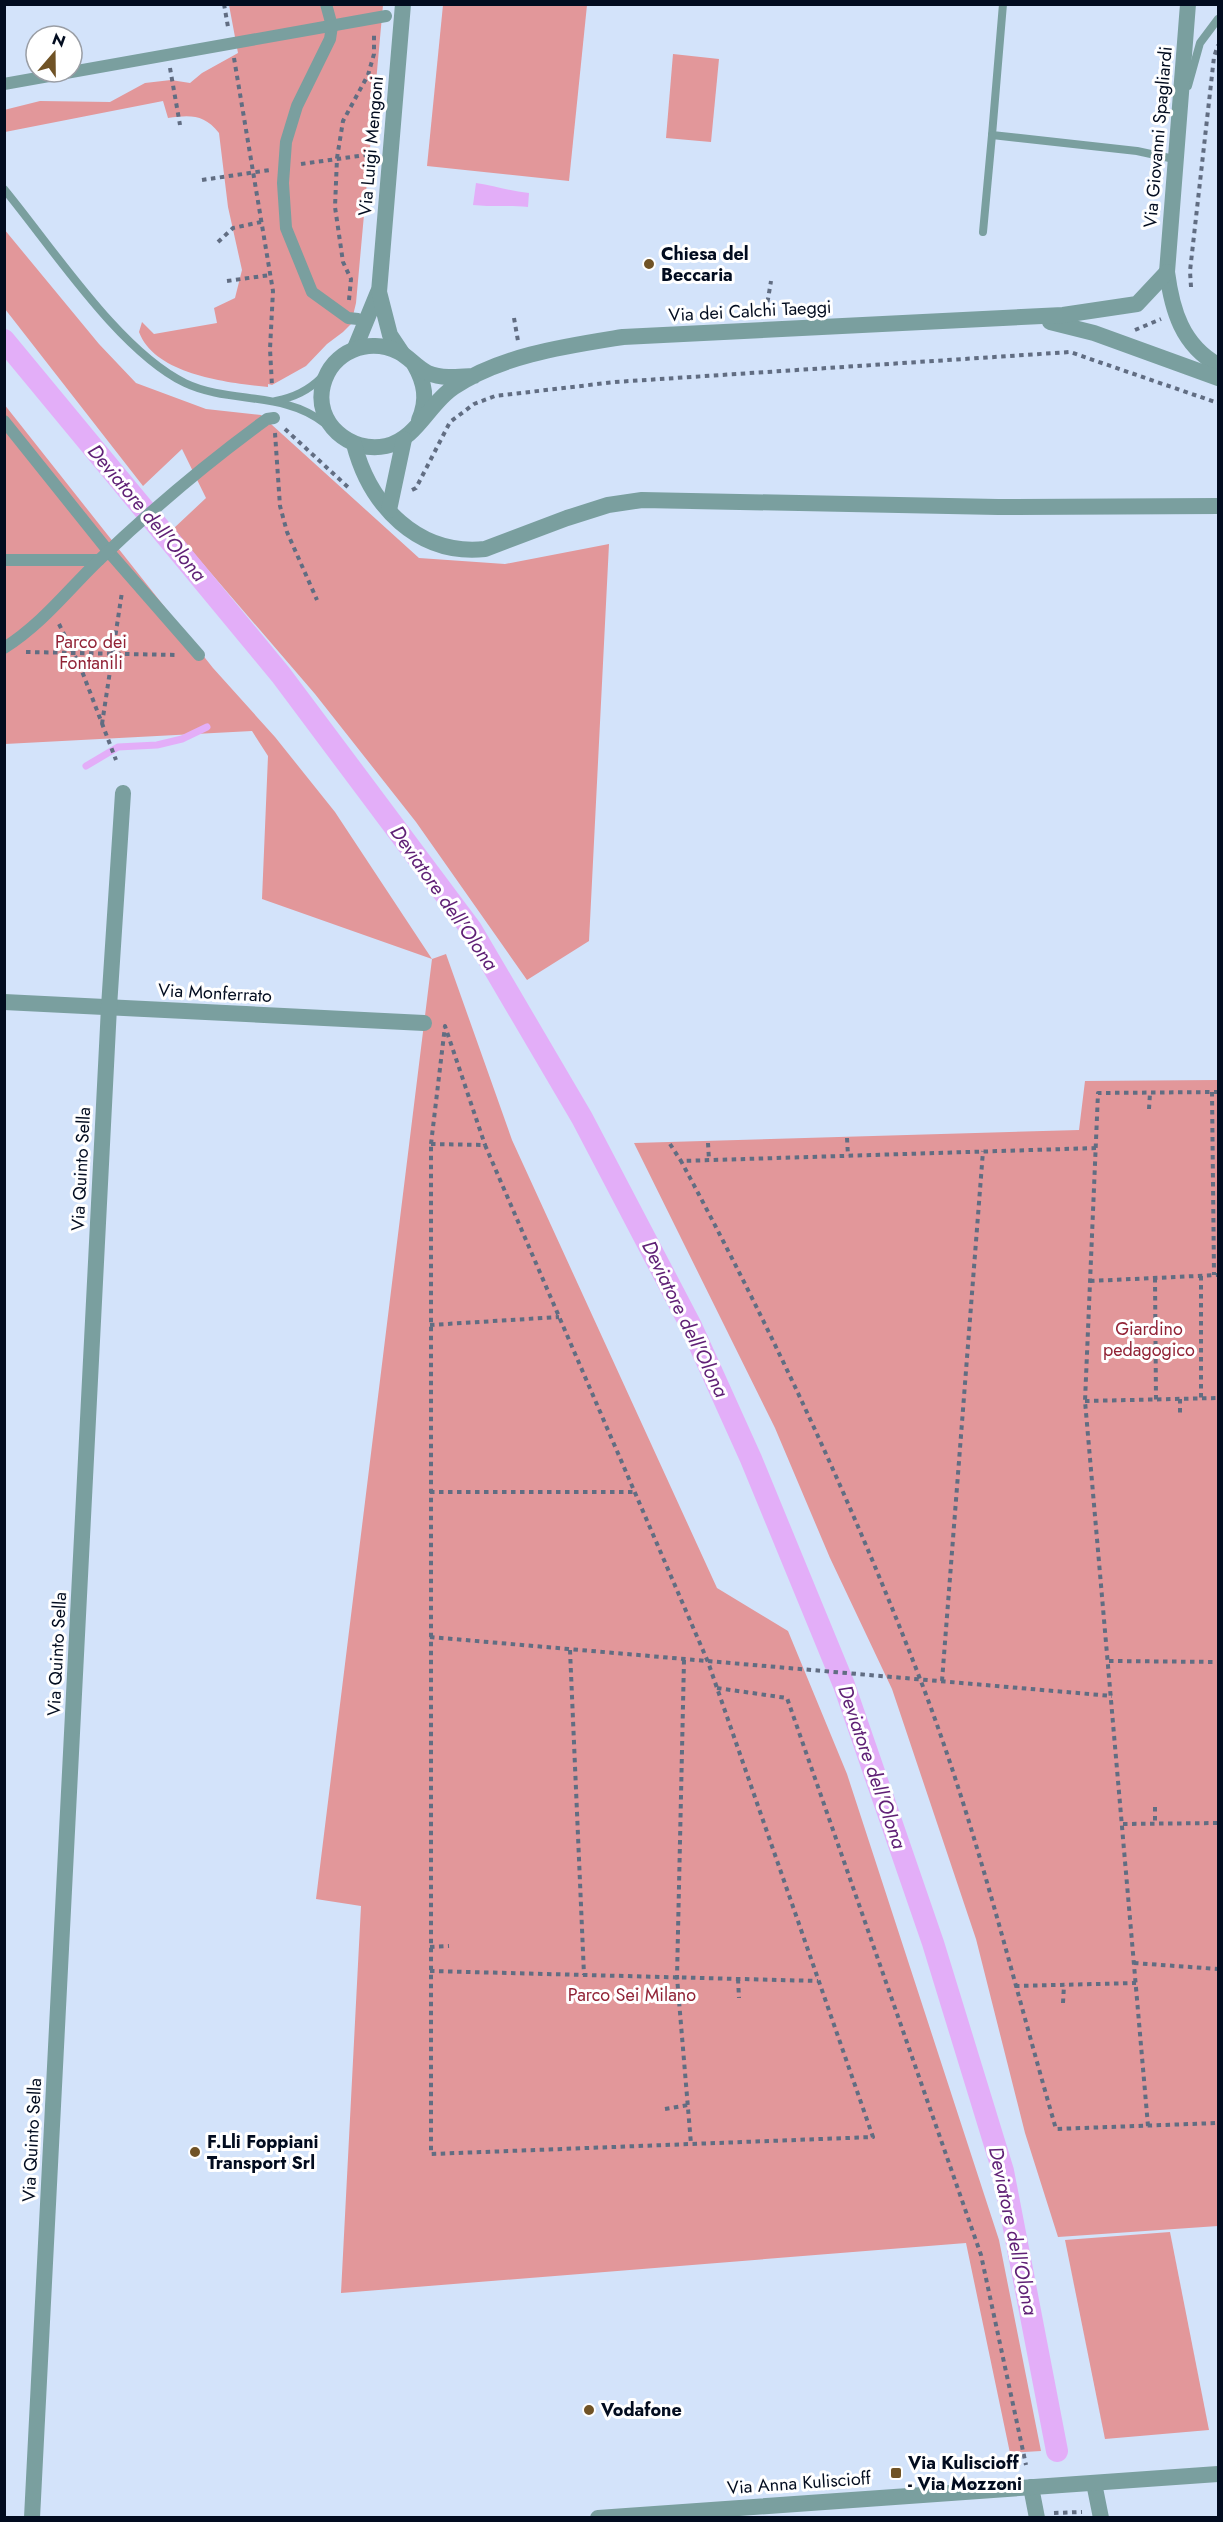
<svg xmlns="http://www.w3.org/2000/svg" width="1223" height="2522" viewBox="0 0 1223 2522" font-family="Jost,sans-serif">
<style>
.green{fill:#e2979a}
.water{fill:#e3aef8}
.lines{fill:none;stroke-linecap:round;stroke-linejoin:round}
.stream{stroke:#e3aef8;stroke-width:7}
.canal{stroke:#e3aef8;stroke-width:22}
.path{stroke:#616d82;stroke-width:4;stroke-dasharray:4.5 4.5;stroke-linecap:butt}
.service{stroke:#7a9f9f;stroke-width:8}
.pedestrian{stroke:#7a9f9f;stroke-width:12}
.minor{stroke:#7a9f9f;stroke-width:16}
.tertiary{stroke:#7a9f9f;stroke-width:16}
.poi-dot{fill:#705326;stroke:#fff;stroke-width:2}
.labels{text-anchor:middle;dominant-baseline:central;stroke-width:6;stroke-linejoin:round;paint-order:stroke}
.street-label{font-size:18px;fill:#020c1f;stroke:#fff}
.poi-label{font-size:18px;font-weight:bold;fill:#020c1f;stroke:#fff;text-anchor:start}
.park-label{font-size:18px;fill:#912336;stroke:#fff}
.water-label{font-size:20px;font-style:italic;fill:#602176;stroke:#fff}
</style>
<rect width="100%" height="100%" fill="#d3e3fa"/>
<!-- green -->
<g class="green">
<path d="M 229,5 L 383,5 L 356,303 L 351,324 L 343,332 L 327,344 L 306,366 L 272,385 L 268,384 L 268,387 C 229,383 155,375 139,332 L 142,322 L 154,334 L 217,323 L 214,308 L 235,298 L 242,270 L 228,207 L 219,133 C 204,114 190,115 168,118 L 163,101 L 5,132 L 4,110 L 40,101 L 110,102 L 145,83 L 171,80 L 190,83 L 202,73 L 238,53 Z"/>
<path d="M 443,5 L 587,5 L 569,181 L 427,166 Z"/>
<path d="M 673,54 L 719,59 L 711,142 L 666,138 Z"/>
<path d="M 4,229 L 99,344 L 136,383 L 206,409 L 261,415 L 419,558 L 505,564 L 609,544 L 589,941 L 527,980 L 416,822 L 315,694 L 173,529 L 206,498 L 182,449 L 143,486 L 5,309 Z"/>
<path d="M 4,404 L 213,668 L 275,737 L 335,812 L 432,959 L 446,954 L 512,1140 L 717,1588 L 788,1631 L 847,1774 L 999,2240 L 1041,2451 L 1010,2453 L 966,2243 L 341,2293 L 361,1906 L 316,1899 L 432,959 L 262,899 L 268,756 L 252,731 L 5,744 Z"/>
<path d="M 1218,1080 L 1218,2226 L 1058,2237 L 1025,2133 L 976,1939 L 892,1689 L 830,1558 L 775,1428 L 634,1143 L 1079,1130 L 1085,1081 Z"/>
<path d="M 1170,2232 L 1209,2430 L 1105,2439 L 1065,2240 Z"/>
</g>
<!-- water -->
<path class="water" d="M 476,183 C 495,186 510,191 529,193 L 528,207 C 508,205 492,207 473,205 Z"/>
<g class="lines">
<!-- stream -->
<path class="stream" d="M 86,766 L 118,747 L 157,745 L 182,739 L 207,727"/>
<!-- canal -->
<path class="canal" d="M 4,340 L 281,675 L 471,929 L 582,1118 L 691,1326 L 751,1459 L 844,1685 L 933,1943 L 1003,2171 L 1057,2451"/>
<!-- path -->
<g class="path">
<path d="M 224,4 L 228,27"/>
<path d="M 234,58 L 273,291 L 270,349 L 272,386"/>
<path d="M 170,68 L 180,125"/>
<path d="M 301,164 L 373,154"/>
<path d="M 202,180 L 270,170"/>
<path d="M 218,242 L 233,228 L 261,222"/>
<path d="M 227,281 L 270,275"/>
<path d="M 1191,287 L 1190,271 L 1214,57 L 1218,45"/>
<path d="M 349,300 L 351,279 L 343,262 L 335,207 L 337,158 L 343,121 L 368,75 L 374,54 L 374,33"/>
<path d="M 766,311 L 771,281"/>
<path d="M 514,318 L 518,341"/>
<path d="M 1135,330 L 1161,319"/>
<path d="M 285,429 L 350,489"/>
<path d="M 275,433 L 280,506 L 287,532 L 317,600"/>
<path d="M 412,490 L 416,488 L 450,422 L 474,404 L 495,396 L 615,382 L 1070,352 L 1218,403"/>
<path d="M 59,624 L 80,666 L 116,760"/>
<path d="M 26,652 L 178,655"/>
<path d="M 102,724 L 122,592"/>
<path d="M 1212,1092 L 1214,1275"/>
<path d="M 1149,1109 L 1150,1093"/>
<path d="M 847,1138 L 848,1156"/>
<path d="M 708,1143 L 709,1160"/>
<path d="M 431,1144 L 485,1145 L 708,1662 L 873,2137 L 431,2154 Z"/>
<path d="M 431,1144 L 445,1026 L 485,1145"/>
<path d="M 670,1144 L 681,1161"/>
<path d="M 1096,1148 L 681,1161 C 772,1330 853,1504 922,1684 C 977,1828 1013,1981 1056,2129 L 1218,2123"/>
<path d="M 1201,1276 L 1201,1399"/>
<path d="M 1155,1278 L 1156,1400"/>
<path d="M 1090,1281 L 1218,1275"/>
<path d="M 430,1325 L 559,1317"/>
<path d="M 1180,1399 L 1180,1413"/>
<path d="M 1085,1401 L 1218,1398"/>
<path d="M 430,1492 L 635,1492"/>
<path d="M 430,1637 L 1112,1696"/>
<path d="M 570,1650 L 584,1975"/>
<path d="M 684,1660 L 677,1977 L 691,2144"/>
<path d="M 1109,1661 L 1218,1662"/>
<path d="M 942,1681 L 983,1151"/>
<path d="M 717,1688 L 787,1698 L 981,2255 L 1026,2465"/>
<path d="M 1155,1807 L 1155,1823"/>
<path d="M 1123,1824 L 1218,1823"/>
<path d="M 430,1947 L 449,1946"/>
<path d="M 1134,1963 L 1218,1969"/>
<path d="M 430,1971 L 818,1981"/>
<path d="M 738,1979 L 739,1998"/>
<path d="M 1015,1986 L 1136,1983"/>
<path d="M 1063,2003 L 1064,1985"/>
<path d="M 665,2109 L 688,2105"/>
<path d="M 1148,2126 L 1085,1401 L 1098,1093 L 1218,1092"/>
<path d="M 1054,2513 L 1082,2512"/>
</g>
<!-- service -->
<g class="service">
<path d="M 1003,4 L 992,135 L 1137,151 L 1174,159"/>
<path d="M 1188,86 L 1200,43 L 1218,19"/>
<path d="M 4,189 C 52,247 119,351 185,383 C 229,404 285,391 324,423"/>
<path d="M 983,232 L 992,135"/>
<path d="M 276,401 C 294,397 308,391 322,377"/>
</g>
<!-- pedestrian -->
<g class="pedestrian">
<path d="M 326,4 L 332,26 L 330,39 L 297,106 L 286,142 L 283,183 L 286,228 L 312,292 L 348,318 L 358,319"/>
<path d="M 4,84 L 386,16"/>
<path d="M 4,421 L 109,552 L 199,655"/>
<path d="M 4,560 L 99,560"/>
<path d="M 4,648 C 42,624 67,591 98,561 C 151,510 208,462 267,419 L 274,418"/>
</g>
<!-- minor -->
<g class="minor">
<path d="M 1188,4 L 1167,272 C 1172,310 1182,345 1218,365"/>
<path d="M 1050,322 L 1094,333 L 1218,378"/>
<path d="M 355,348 L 378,292"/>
<path d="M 402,353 L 390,335 L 379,292 L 403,4"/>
<path d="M 414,364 C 425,383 428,400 419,420"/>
<path d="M 474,376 C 459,377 442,379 428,373 C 417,368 409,357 399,352 C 368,337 332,351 323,385 C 313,423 351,454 386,446 C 417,439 429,403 454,387 C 502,355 567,346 623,337 L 1063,315 L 1137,304 L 1167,272"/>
<path d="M 354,444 C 370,506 418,556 485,549 L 567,518 L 608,505 L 642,500 L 998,507 L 1218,506"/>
<path d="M 389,510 L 404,439"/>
<path d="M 4,1002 L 424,1023"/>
<path d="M 1094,2483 L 1101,2518"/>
<path d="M 1031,2487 L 1037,2518"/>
<path d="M 32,2518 L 109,1007 L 123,793"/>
</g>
<!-- tertiary -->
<path class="tertiary" d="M 598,2518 L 1218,2474"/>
</g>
<!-- markers -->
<g class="poi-dot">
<circle cx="649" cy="264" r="6"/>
<circle cx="195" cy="2152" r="6"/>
<circle cx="589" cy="2410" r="6"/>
<rect x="890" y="2467" width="12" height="12" rx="3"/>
</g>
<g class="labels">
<!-- street labels -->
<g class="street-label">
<text transform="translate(1158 137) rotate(-85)">Via Giovanni Spagliardi</text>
<text transform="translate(371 146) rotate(-85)">Via Luigi Mengoni</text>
<text transform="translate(750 311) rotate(-3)">Via dei Calchi Taeggi</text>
<text transform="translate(215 993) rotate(3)">Via Monferrato</text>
<text transform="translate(81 1169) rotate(-87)">Via Quinto Sella</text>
<text transform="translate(57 1654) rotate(-87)">Via Quinto Sella</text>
<text transform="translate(32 2140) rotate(-87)">Via Quinto Sella</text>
<text transform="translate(799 2483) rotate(-4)">Via Anna Kuliscioff</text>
</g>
<!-- poi labels -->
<g class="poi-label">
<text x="661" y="254">Chiesa del<tspan x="661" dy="21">Beccaria</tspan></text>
<text x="207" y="2142">F.Lli Foppiani<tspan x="207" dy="21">Transport Srl</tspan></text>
<text x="601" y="2410">Vodafone</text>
<text x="908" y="2463">Via Kuliscioff<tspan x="908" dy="21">- Via Mozzoni</tspan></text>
</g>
<!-- park labels -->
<g class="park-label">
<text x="91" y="642">Parco dei<tspan x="91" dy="21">Fontanili</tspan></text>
<text x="1149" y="1329">Giardino<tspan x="1149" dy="21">pedagogico</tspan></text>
<text x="632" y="1995">Parco Sei Milano</text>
</g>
<!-- water labels -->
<g class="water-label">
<text transform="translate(147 513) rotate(50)">Deviatore dell'Olona</text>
<text transform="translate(444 898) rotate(55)">Deviatore dell'Olona</text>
<text transform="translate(685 1319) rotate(64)">Deviatore dell'Olona</text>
<text transform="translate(872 1767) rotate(71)">Deviatore dell'Olona</text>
<text transform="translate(1013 2231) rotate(78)">Deviatore dell'Olona</text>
</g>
</g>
<!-- border -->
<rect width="1223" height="2522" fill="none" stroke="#020c1f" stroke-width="12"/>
<!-- north arrow -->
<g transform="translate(54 54) rotate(20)"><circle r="28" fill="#ffffff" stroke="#9a9ea5" stroke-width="1.5"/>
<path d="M0-4.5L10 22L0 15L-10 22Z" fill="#705326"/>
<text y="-9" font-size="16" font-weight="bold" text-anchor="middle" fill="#020c1f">N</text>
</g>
</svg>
